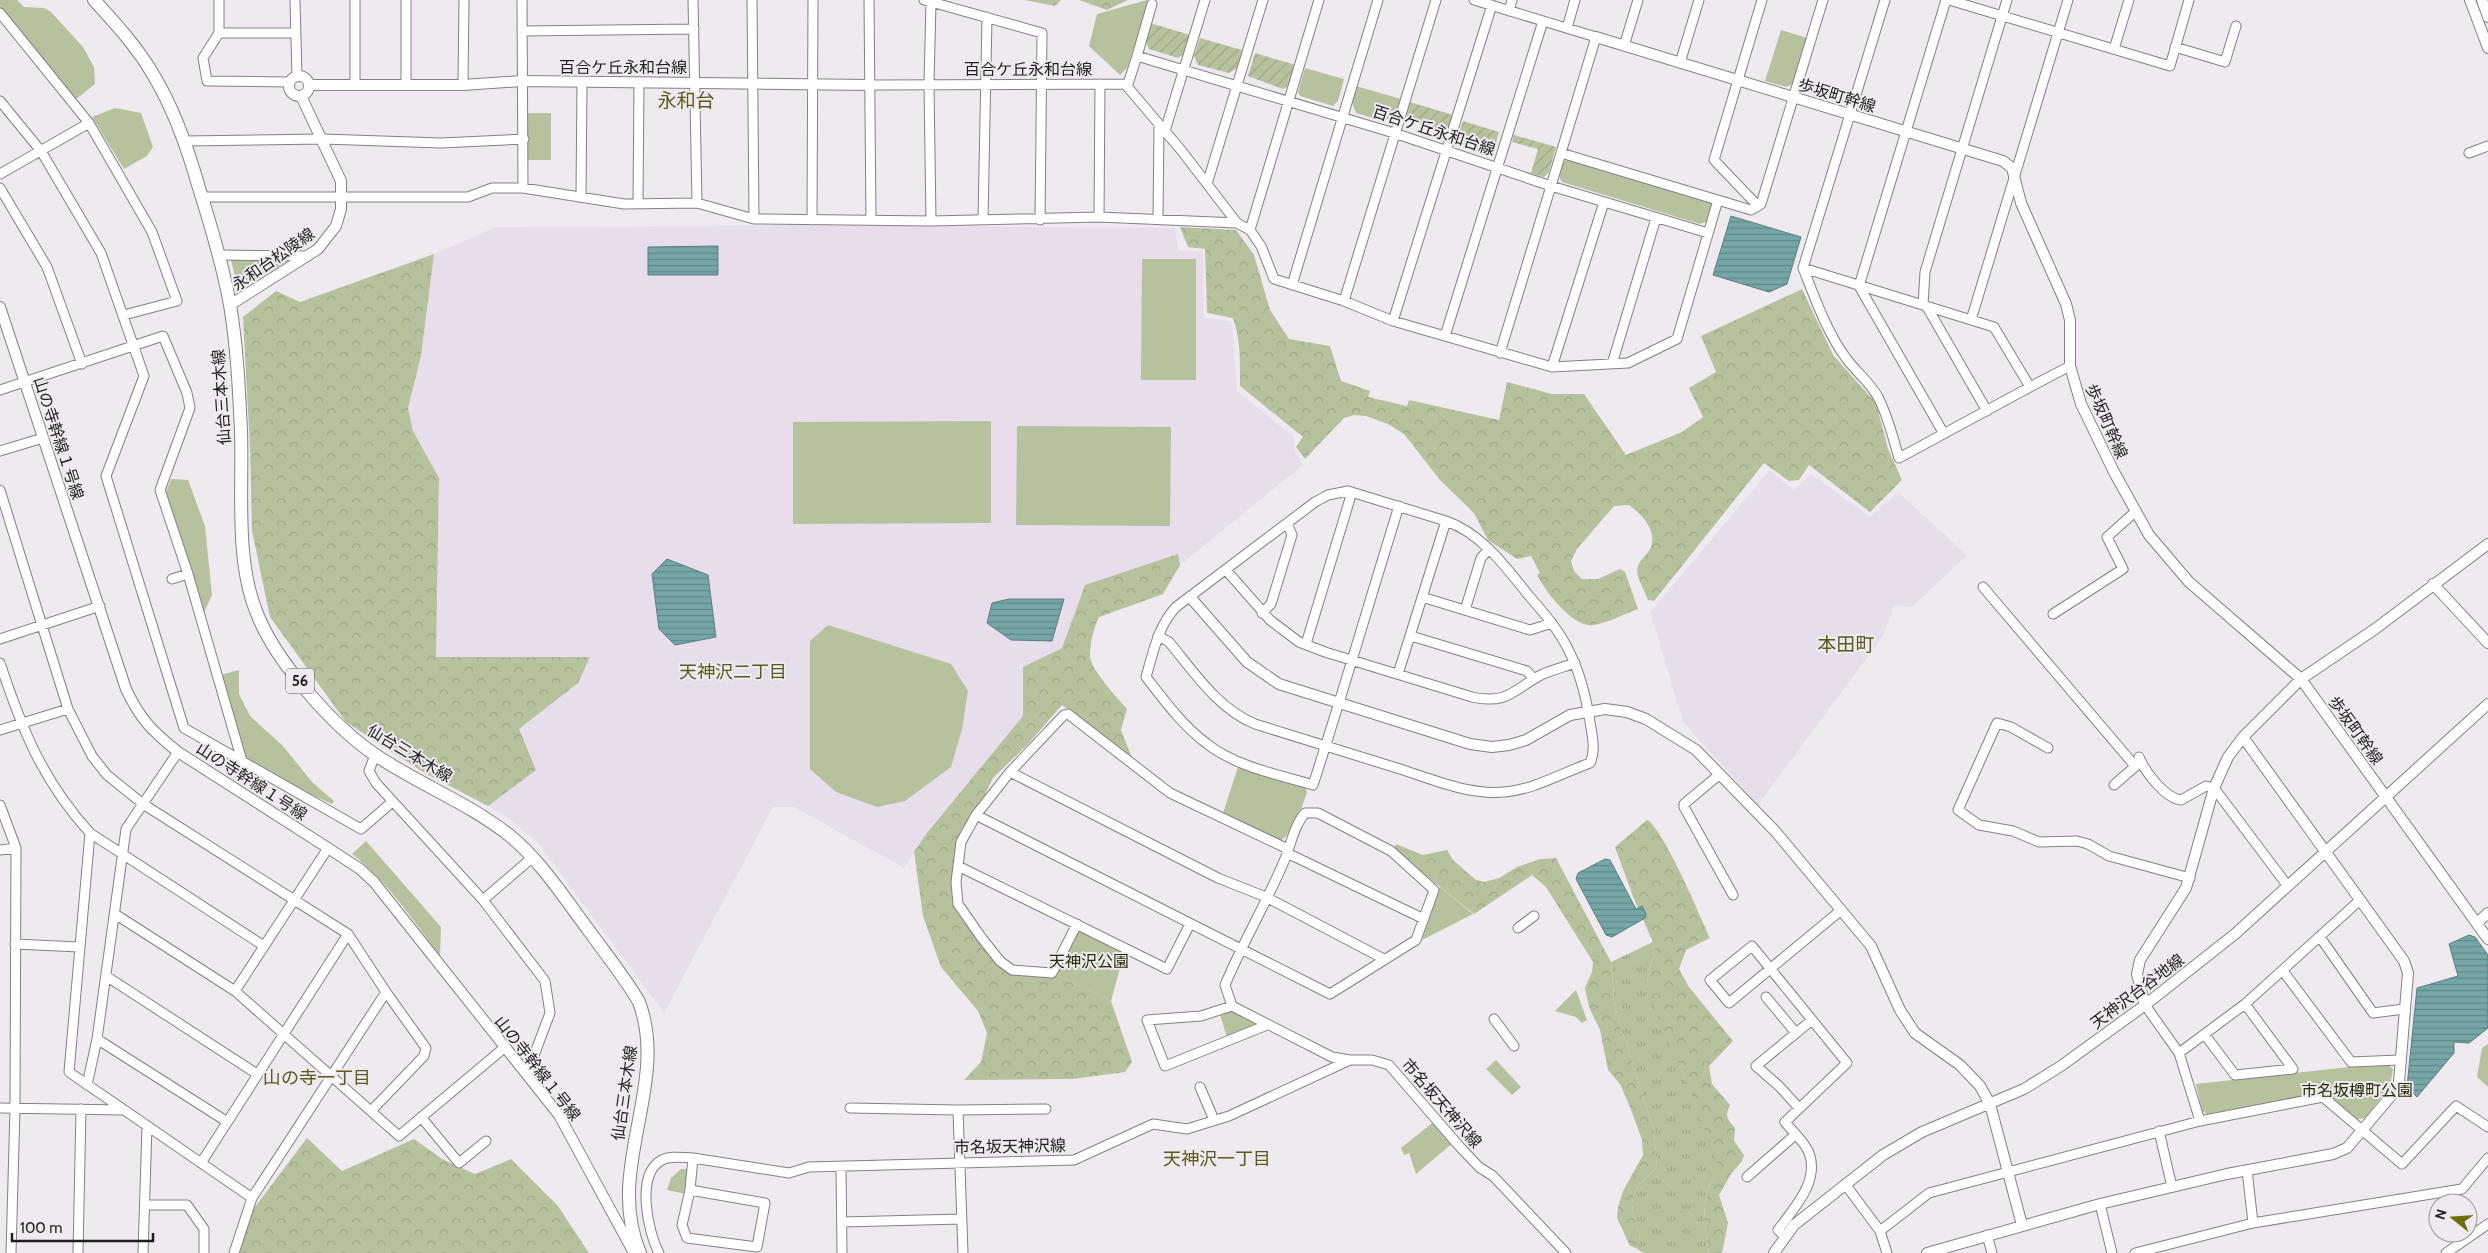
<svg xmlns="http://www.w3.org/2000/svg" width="2488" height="1253" font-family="Cabin,'Noto Sans JP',sans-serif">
	<defs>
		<pattern id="grass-tufts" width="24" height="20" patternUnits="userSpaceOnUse" patternTransform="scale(1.25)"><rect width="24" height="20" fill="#b6c29d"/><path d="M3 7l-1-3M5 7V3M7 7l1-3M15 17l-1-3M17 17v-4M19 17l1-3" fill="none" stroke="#9ca687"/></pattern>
		<pattern id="forest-crowns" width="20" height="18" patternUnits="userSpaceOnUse" patternTransform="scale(1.25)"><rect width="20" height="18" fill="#b6c29d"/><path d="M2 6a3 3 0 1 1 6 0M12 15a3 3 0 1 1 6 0" fill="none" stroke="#9ca687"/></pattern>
		<pattern id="garden-furrows" width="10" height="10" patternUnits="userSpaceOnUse" patternTransform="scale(1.25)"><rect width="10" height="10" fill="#b6c29d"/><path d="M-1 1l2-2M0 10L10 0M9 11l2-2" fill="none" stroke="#9ca687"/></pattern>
		<pattern id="water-rules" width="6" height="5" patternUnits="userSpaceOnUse" patternTransform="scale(1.25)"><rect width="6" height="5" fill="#76a7a7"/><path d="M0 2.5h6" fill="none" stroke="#608787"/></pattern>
	</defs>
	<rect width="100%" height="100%" fill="#efeaf0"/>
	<path fill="#e8deeb" d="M 792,225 L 1175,228 L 1178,250 L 1203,252 L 1204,317 L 1232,322 L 1237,391 L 1294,437 L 1295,452 L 1303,465 L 1180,565 L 1178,555 L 1085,585 L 1062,648 L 1023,667 L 1023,716 L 926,833 L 904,868 L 794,807 L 773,807 L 664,1013 L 538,843 L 506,816 L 488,806 L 535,770 L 519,729 L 578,683 L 589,657 L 436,658 L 439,478 L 413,431 L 408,408 L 421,356 L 434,254 L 496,227 Z
		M 1770,470 L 1794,490 L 1811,474 L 1870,517 L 1898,492 L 1967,555 L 1912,607 L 1894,606 L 1883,636 L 1758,805 L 1683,722 L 1650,612 Z"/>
	<path fill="url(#grass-tufts)" d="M 1653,942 L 1655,947 L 1647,981 L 1718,1161 C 1716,1173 1709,1183 1707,1194 C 1702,1213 1706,1235 1709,1253 L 1643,1253 L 1636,1248 C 1646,1233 1631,1219 1632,1202 C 1634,1188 1647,1176 1657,1167 L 1654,1131 L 1615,1008 L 1611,962 Z"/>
	<path fill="url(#forest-crowns)" d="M 1025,0 L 1061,0 L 1055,6 Z
		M 1079,0 L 1128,0 L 1107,10 Z
		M 1180,227 L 1236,230 L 1254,255 L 1270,310 L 1289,339 L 1330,346 L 1341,381 L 1370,391 L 1368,397 L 1407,406 L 1409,400 L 1499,420 L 1507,382 L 1552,394 L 1584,394 L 1626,455 L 1682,432 L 1703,417 L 1689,388 L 1716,372 L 1701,336 L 1802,289 L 1833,355 L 1876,403 L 1888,449 L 1902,480 L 1870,512 L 1809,465 L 1799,480 L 1789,481 L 1764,463 L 1654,601 L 1648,600 C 1645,591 1637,579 1637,570 C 1638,560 1648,555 1651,547 C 1657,529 1641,514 1629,505 L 1614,506 L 1577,549 L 1571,561 L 1574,571 L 1582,579 L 1598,579 L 1620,569 L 1625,572 L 1638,609 C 1624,614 1608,623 1593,625 C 1573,628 1545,591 1537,575 L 1540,573 L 1531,556 L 1517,559 L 1488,540 L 1474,513 L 1440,480 L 1404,434 L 1388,424 L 1366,416 L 1354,415 L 1344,418 L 1305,459 L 1296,447 L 1303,437 L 1240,386 C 1240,362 1241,341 1233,318 L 1207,313 L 1205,249 L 1188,247 Z
		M 434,254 L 421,356 L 408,408 L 413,431 L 439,478 L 436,657 L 590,657 L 578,683 L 519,729 L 536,770 L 488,806 L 423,772 L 346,722 L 270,617 L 252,531 L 250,448 L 243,317 L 276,291 L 300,302 Z
		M 1178,554 L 1180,565 L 1163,594 L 1099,617 C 1094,628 1090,642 1090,655 C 1090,670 1117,697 1127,709 L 1121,730 L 1132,758 L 1062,705 L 1028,744 L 993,778 L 961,842 L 959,904 L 1012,970 L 1052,973 L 1111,1001 L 1132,1062 L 1125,1072 L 1073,1079 L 964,1080 L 981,1062 L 987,1033 L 978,1011 L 941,967 L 923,916 L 914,852 L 926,834 L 1023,716 L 1023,667 L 1062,648 L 1085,585 Z
		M 1647,820 C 1662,826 1701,918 1710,938 L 1686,950 L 1679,969 L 1689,987 L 1733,1041 L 1709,1066 L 1712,1084 L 1730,1105 C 1724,1116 1728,1120 1735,1128 L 1734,1141 L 1744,1155 L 1742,1161 L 1731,1174 L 1719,1195 L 1728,1223 L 1722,1253 L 1709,1253 C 1706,1235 1702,1213 1707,1194 C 1709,1183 1716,1173 1717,1161 L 1684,1075 L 1661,1027 L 1647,981 L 1655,947 L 1634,899 L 1615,847 Z
		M 1396,844 L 1423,855 L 1447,850 L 1453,860 L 1476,880 L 1484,882 L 1499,878 L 1517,867 L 1540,859 L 1556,858 L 1611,962 L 1615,1008 L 1654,1131 L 1657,1167 C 1647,1176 1634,1188 1632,1202 C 1631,1219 1646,1233 1636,1248 L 1630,1246 L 1617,1218 L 1618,1207 L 1623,1191 L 1643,1155 L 1642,1140 L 1630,1107 L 1620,1084 L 1608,1070 L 1600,1030 L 1589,1007 L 1585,988 L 1592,972 L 1593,962 L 1546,887 L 1532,875 L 1474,914 L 1394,850 Z
		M 307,1138 L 342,1171 L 414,1139 L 442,1159 L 475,1174 L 511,1159 L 558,1206 L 589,1253 L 236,1253 L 239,1228 Z"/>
	<path fill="#b6c29d" d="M 0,0 L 17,0 L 24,7 L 44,8 L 51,12 L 83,47 L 94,67 L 95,84 L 75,100 L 0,10 Z
		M 1147,0 L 1149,3 L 1127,68 L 1120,75 L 1089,46 L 1097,14 Z
		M 1781,30 L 1807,38 L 1793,84 L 1786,87 L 1765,81 Z
		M 1305,68 L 1344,79 L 1338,101 L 1333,106 L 1300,96 L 1298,92 Z
		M 1356,86 L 1401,99 L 1396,116 L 1383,121 L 1356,113 L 1352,103 Z
		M 115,108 L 141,113 L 153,147 L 147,156 L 124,169 L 92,117 Z
		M 526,113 L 551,113 L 551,160 L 527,160 Z
		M 1570,159 L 1709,200 L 1713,206 L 1708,221 L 1700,224 L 1562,182 L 1559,176 L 1562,162 Z
		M 234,259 L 282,259 L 284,263 L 244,286 L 237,284 L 231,260 Z
		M 1142,259 L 1196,259 L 1196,380 L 1141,380 Z
		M 991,421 L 991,523 L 793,524 L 793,422 Z
		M 1017,426 L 1171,427 L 1170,526 L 1016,525 Z
		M 171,479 L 188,480 L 205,526 L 212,595 L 204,612 L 166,492 Z
		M 828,625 L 951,664 L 968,691 L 962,729 L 951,767 L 905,801 L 877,807 L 836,792 L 810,769 L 810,641 Z
		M 239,670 L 239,694 L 250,716 L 282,745 L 313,783 L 334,801 L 332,804 L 299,789 L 246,757 L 220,675 Z
		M 1238,767 L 1304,786 L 1307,792 C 1302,807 1294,833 1280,841 L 1223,813 Z
		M 366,841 L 441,927 L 440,956 C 413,920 388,882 352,854 Z
		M 1440,887 L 1473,914 L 1422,940 Z
		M 1077,924 L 1129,950 L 1120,968 L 1111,1001 L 1052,973 Z
		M 1576,990 L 1587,1020 L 1582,1023 L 1576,1017 L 1555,1011 Z
		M 1232,1006 L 1267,1025 L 1228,1041 L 1219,1011 Z
		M 2488,1044 L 2488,1087 L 2477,1077 L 2482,1048 Z
		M 1496,1060 L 1521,1087 L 1512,1095 L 1486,1069 Z
		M 2389,1065 L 2393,1069 L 2390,1086 L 2365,1118 L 2357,1119 L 2325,1094 L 2320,1094 L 2207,1114 L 2202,1111 L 2196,1084 L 2349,1067 Z
		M 1436,1120 L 1454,1142 L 1416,1174 L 1409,1153 L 1404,1155 L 1401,1148 Z
		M 681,1169 L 689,1169 L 686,1194 L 667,1190 L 671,1178 Z"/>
	<path fill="url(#garden-furrows)" d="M 1150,23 L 1190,35 L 1185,53 L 1178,58 L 1149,49 L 1145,40 Z
		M 1200,38 L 1242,50 L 1237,68 L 1229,73 L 1198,65 L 1194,56 Z
		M 1255,53 L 1296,65 L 1291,85 L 1283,89 L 1248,76 Z
		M 1410,102 L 1453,115 L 1449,128 L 1443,131 L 1411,121 L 1406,114 Z
		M 1463,121 L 1499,132 L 1495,146 L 1484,152 L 1460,144 L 1457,140 Z
		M 1514,135 L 1556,147 L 1549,172 L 1544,177 L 1531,173 L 1538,149 L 1512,142 Z"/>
	<path fill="url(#water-rules)" stroke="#5c7e7e" d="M 1731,216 L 1801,237 L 1787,284 L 1769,292 L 1713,275 Z
		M 718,246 L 718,275 L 648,275 L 648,247 Z
		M 667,559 L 708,575 L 716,637 L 675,645 L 659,629 L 652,574 Z
		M 1009,599 L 1064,599 L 1052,641 L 1011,640 L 987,623 L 992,603 Z
		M 1605,859 L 1610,860 L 1636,909 L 1642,906 L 1646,914 L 1645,918 L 1612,937 L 1606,935 L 1576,879 L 1578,873 Z
		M 2469,935 L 2475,937 L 2488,955 L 2488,1028 L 2469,1043 L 2454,1042 L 2454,1053 L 2417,1097 L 2407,1087 L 2417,988 L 2458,976 L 2449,944 Z"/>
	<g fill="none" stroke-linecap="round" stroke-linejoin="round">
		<g stroke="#848085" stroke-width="11">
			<path id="minor" d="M 219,0 L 219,33 L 296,33
				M 295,0 L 297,77
				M 522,0 L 523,188
				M 693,0 L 697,203
				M 752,0 L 754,219
				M 869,0 L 871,220
				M 924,0 L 1042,33 L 1040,220
				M 1762,0 L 1714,160 L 1758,206 L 1761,204 L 1823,0
				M 1885,0 L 1803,268 L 1994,327 L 2030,387 L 2070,366
				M 1949,0 L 2170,66 L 2189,0
				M 1509,11 L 1512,0
				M 0,13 L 89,123 L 152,232 L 177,301 L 124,315
				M 1567,28 L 1575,0
				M 522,31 L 694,29
				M 219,33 L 203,58 L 207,81 L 289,82
				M 1624,46 L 1638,0
				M 2175,47 L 2225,62 L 2236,26
				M 2114,49 L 2129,0
				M 1137,56 L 1152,4
				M 1680,63 L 1699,0
				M 1125,84 L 1181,150 L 1237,223 L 1250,230 L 1261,246 L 1274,279 L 1344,301 L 1393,321 L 1552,367 L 1628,363 L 1677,339 L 1718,200
				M 355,85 L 355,0
				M 406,85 L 406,0
				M 463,85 L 464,0
				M 871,85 L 1128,84 L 1137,56 L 1394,133 L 1551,186 L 1596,37 L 1474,0
				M 0,101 L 41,151 L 101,253 L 144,376 L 106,476 L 184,728 L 361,829 L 392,802
				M 1165,131 L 1205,0
				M 185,141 L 323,139 L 441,143 L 524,139
				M 1561,153 L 1751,210 L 1758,206
				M 2469,153 L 2488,146
				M 0,174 L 89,123
				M 1207,184 L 1263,0
				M 0,188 L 47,267 L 82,364
				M 581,196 L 582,82
				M 202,197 L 468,197 L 492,188 L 523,188 L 624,204 L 697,203 L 754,219 L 931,221 L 1099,217 L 1237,223
				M 638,202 L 639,82
				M 1099,217 L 1100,84
				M 1158,219 L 1159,124
				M 812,220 L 813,0
				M 983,220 L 987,17
				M 931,221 L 929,84 L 931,2
				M 1250,230 L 1319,0
				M 219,255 L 308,256
				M 1803,268 C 1815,298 1827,333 1846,358 C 1856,372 1869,381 1878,397 C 1888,416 1893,438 1899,458 L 2030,387
				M 1292,285 L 1378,0
				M 1344,301 L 1436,0
				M 1923,305 L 1925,272 L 2007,0
				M 1927,307 L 1987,411
				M 1971,320 L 2068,0
				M 1393,321 L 1492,5
				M 1445,336 L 1543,21
				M 1500,353 L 1551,186 L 1708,233
				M 1612,364 L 1656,218
				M 1552,367 L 1604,202
				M 0,390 L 163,336 L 187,393 L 190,408 L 160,490 L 188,574 L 242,761
				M 1944,434 L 1859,286 L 1946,0
				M 0,451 L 43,438
				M 0,490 L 68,709 L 92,756 L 107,775 L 143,804 L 348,934 L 386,992 L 252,1198 L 234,1253
				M 1226,570 L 1270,620 L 1299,642 L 1325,652 L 1472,697 C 1508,705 1514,689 1541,675 C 1552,670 1564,667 1575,663
				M 172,579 L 188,574
				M 1983,587 L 2135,766
				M 1422,597 L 1530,630 L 1552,623
				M 1465,610 L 1481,558 L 1489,549
				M 1262,613 L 1271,604 L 1292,535 L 1287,523
				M 2053,614 L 2123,569 L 2107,537 L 2135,512
				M 1158,636 L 1169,642 C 1194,672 1218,709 1255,724 C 1303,739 1352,754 1400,769 C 1434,780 1468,795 1504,792 C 1533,790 1562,773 1590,763 C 1596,750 1592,735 1590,722 C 1586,696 1580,672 1568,649 C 1558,629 1544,613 1530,597 C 1506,568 1483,534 1446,521 L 1348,491 L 1328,495 L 1315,502 L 1176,607 C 1158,626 1153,653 1146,677 C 1164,700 1182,725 1206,743 C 1236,767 1277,774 1313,785 C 1343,693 1370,599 1399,506
				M 1411,636 L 1527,671 L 1534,679
				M 0,639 L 100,606
				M 1306,644 L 1352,492
				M 0,663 C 22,729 42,780 90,833 L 264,946
				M 1398,674 L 1446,521
				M 0,730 L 68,709
				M 2048,748 L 2011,727 L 1997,723 L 1958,810 L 1979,825 L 2013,831 L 2039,842 L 2077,841 L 2088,844 L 2109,856 L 2190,878
				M 375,755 L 369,771 L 376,783 L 483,900 L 545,981 L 550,1013 L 527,1074
				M 2139,757 C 2145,772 2165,798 2181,800 L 2206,786 L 2214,788 L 2287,885
				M 1010,772 L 1218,878 L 1266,897 L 1384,959
				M 1720,774 L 1684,804 L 1684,807 L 1733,895
				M 2114,785 L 2139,763
				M 0,805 L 16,848 L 15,1108 L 11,1253
				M 976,815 L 1330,994 L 1416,940 L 1434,890 L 1391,851 L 1318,813 L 1305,813 C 1294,826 1291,844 1285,859 C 1267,902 1243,942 1225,985 L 1232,1006 L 1332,1057 L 1350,1060
				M 90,833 L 69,1072 L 252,1198
				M 0,850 L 16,848
				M 1287,853 L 1424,919
				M 958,866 L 1167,969 L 1190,924
				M 483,900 L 533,857
				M 115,914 L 235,991 L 399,1136 L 504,1048
				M 1077,924 L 1052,973 L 1012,970 L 1000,961 L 981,937 L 958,904 L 956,882 L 961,842 L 976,815 L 1010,772 L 1064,715 L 1068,714 L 1170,793 L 1288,849
				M 1518,928 L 1534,916
				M 2320,937 L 2373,1013 L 2404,1009
				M 15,944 L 79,947
				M 2283,971 L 2351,1062 L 2399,1060
				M 106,976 L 257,1074
				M 235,991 L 328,848
				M 1766,997 L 1796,1033
				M 2145,1005 L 2179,1053 L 2200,1121
				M 1232,1006 L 1201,1016 L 1147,1020 L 1165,1066 L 1267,1025
				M 1494,1019 L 1514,1046
				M 2205,1035 L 2235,1075 L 2293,1069 L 2245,1004
				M 97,1039 L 226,1121
				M 2179,1053 L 2245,1004 L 2360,900
				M 87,1085 L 97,1039 L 126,829 L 178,752
				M 1200,1087 L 1214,1120
				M 1798,1107 L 1779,1086 L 1756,1066 L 1812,1020
				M 0,1108 L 123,1110
				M 850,1108 L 958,1110
				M 371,1111 L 424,1056 L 426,1048 L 386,992
				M 421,1117 L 459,1163 L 486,1141
				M 2159,1131 L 2172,1187
				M 201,1163 L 348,934
				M 841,1167 L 842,1253
				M 2247,1170 L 2253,1223
				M 1747,1177 L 1795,1135
				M 1845,1184 L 1880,1231 L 1887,1253
				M 690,1190 L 765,1203 L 757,1247 L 687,1238 L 682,1225 L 690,1190 L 693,1158
				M 2100,1204 L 2112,1253
				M 145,1205 L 187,1205 L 204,1229 L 204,1253
				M 842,1222 L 962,1219
				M 1880,1231 L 1929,1193 L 2200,1121 L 2323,1097 L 2402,1164 L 2456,1106 L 2488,1127
				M 1987,1235 L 1992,1253
				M 1785,1236 L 1778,1230 C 1793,1209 1820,1182 1809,1153 C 1805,1142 1792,1131 1785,1122 L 1847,1063 C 1815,1024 1784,985 1752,946 L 1710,980 L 1729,1003 L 1840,911
				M 78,1253 L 81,1109
				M 143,1253 L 147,1126
				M 659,1253 C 648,1232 635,1174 662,1160 C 671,1155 683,1158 693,1158 L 789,1173 L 809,1167 L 1074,1160 L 1153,1124 L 1187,1129 L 1229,1116 L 1350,1060 L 1372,1060 L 1389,1065 L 1460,1147 L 1479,1167 L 1493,1176 L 1566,1253
				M 963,1253 L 958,1110 L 1046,1109
				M 2135,1253 L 2253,1223 L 2462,1189 L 2488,1158
				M 2446,1253 L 2488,1224"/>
		</g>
		<g stroke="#848085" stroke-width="12">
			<path id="tertiary" d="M 2470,0 L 2488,48
				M 2482,0 L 2488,17
				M 1596,37 L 2003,161 L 2012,168 L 2021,203 L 2066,304 L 2070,320 L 2070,366 L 2081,404 L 2114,472 L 2149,535 L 2189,582 L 2301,679 L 2488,939
				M289 86a10 10 0 1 1 20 0a10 10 0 1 1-20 0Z
				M 309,85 L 463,85 L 522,81 L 871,85
				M 230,305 L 318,249 L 336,226 L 341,209 L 341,181 L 301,96
				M 0,307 L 126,689 C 140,719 152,731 178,752 L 328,848 L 360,869 L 374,882 L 559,1115 L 634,1253
				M 2433,584 L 2488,643
				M 1190,597 L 1247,662 L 1279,684 L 1470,744 L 1492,747 L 1509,745 L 1526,740 L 1570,715 L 1605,709 L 1627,712 L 1646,719 L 1696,750 L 1775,831 L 1871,946 L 1900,1010 L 1915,1033 L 1960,1065 L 1980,1086 L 1990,1104 L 2022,1225
				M 2477,923 L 2488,913
				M 2145,1005 L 2137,974 L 2140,960 L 2186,888 L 2214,788 L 2228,757 L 2243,737 L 2301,679 L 2375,629 L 2488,544
				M 1774,1253 L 1794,1225 L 1883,1155 L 1922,1132 L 2024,1089 L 2061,1066 L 2145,1005 L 2235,934 L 2488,704
				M 1927,1253 L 2100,1204 L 2227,1174 L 2333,1154 L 2347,1148 L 2396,1090 L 2399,1082 L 2408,973 L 2404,961 L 2243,737"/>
		</g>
		<g stroke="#848085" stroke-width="14">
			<path id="primary" d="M 94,0 C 116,24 138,48 154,76 C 175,111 188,149 199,188 C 211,226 223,265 230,305 C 237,346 239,389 241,431 C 243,488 235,558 256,611 C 274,660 332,725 374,754 C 418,784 467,802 509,835 C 540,860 563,896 587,928 C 604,952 624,976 639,1002 C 670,1085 604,1169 640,1253"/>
		</g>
		<use href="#minor" stroke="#fff" stroke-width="9"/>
		<use href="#tertiary" stroke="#fff" stroke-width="10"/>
		<use href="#primary" stroke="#fff" stroke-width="12"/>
	</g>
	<g text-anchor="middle" stroke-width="4" stroke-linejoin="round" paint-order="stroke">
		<rect fill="#efeaf0" stroke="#5d5a5e" stroke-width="1" x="286" y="668.5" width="28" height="25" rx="4"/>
		<g font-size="15" font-weight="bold" fill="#1f1d1f">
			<text x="300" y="686">56</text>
		</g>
		<g font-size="16" fill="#1f1d1f" stroke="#efeaf0">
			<text x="623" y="73">百合ケ丘永和台線</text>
			<text x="1028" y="75">百合ケ丘永和台線</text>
			<text transform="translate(1837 95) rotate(17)" y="6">歩坂町幹線</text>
			<text transform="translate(1434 130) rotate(18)" y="6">百合ケ丘永和台線</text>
			<text transform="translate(273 259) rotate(-35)" y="6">永和台松陵線</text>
			<text transform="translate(221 397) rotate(-94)" y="6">仙台三本木線</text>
			<text transform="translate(2107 421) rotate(66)" y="6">歩坂町幹線</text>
			<text transform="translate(59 438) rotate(72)" y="6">山の寺幹線１号線</text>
			<text transform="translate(2356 730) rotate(54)" y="6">歩坂町幹線</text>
			<text transform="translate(410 753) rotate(31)" y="6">仙台三本木線</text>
			<text transform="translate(252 781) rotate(33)" y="6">山の寺幹線１号線</text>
			<text transform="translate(2137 991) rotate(-37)" y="6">天神沢台谷地線</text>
			<text transform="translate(538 1068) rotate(52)" y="6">山の寺幹線１号線</text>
			<text transform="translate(624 1093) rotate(-82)" y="6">仙台三本木線</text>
			<text transform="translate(1442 1103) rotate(49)" y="6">市名坂天神沢線</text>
			<text transform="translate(1010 1146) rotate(-1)" y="6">市名坂天神沢線</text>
		</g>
		<g font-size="16" fill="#232e02" stroke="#efeaf0">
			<text x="1089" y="967">天神沢公園</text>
			<text x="2357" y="1096">市名坂樽町公園</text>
		</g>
		<g font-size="18" fill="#5d591d" stroke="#efeaf0">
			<text x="733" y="678">天神沢二丁目</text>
			<text x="317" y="1084">山の寺一丁目</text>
			<text x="1217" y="1165">天神沢一丁目</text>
		</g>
		<g font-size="19" fill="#5d591d" stroke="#efeaf0">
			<text x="686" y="107">永和台</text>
			<text x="1846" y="651">本田町</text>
		</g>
	</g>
	<g transform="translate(2453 1218) rotate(287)"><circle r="24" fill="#efeaf0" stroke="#9c989c"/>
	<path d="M0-4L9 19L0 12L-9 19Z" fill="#736e0c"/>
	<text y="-8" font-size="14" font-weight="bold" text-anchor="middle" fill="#1f1d1f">N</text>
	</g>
	<path d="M12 1233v8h141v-8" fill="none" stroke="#1f1d1f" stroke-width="2.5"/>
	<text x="20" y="1233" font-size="15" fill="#1f1d1f" stroke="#efeaf0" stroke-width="4" paint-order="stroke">100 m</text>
</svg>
